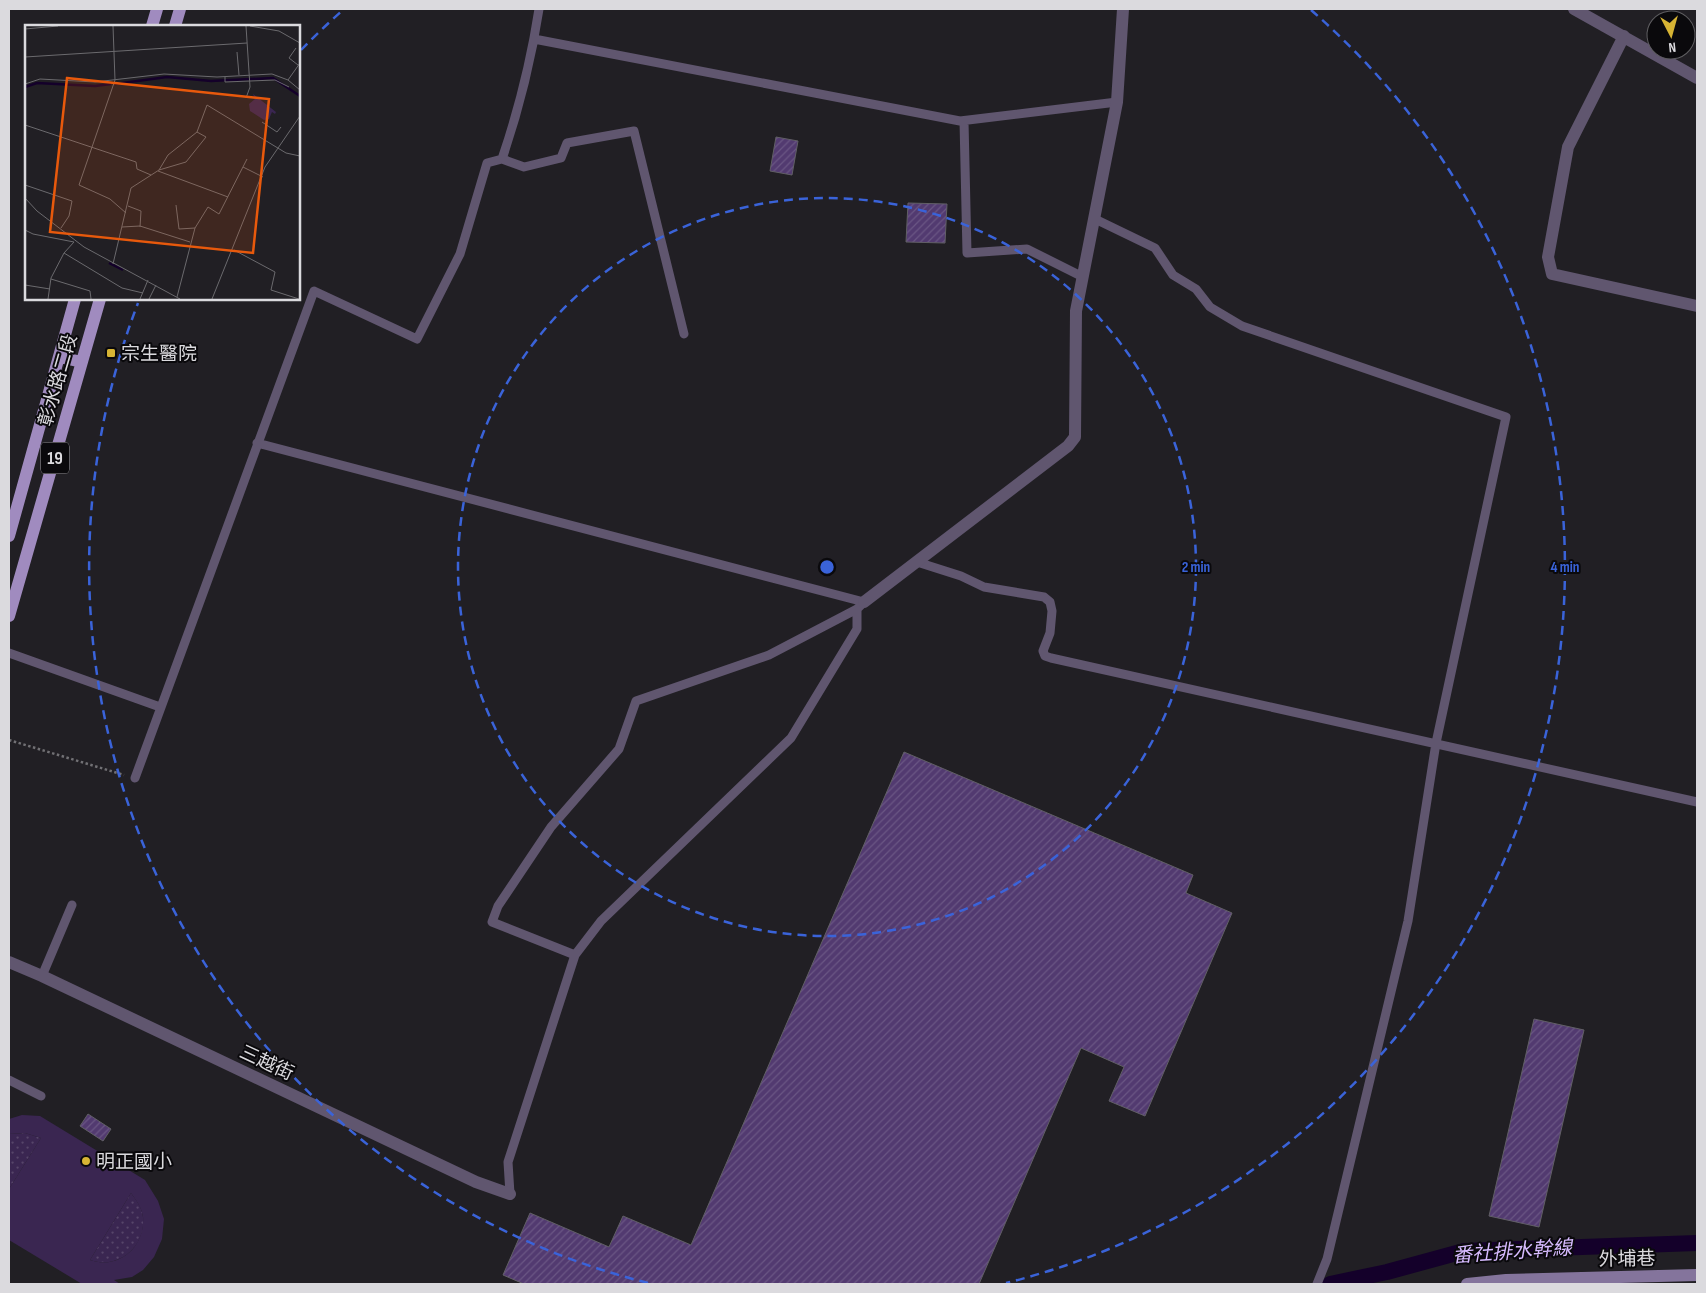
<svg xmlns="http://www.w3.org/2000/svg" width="1706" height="1293" font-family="'Sofia Sans Condensed','Noto Sans TC',sans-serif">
	<defs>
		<pattern id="grass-dots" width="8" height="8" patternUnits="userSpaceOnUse" patternTransform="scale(1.25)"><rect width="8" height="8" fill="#3a2651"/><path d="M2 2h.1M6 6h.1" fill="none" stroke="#56456a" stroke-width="1.8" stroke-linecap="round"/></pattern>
		<pattern id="building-hatch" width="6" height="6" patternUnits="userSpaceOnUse" patternTransform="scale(1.25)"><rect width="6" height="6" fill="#523a70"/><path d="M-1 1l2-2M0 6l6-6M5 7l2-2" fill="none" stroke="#6a5684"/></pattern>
	</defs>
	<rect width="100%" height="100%" fill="#211f24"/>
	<path fill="url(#grass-dots)" d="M 25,1133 L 41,1138 L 9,1189 L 9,1134 Z
		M 131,1193 C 136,1200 142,1207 143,1217 C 146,1247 118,1270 90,1260 Z"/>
	<path fill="#3a2651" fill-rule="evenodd" d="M 22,1115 L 40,1116 L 145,1180 L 158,1201 L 164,1219 L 162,1239 L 154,1257 L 143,1270 L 132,1277 L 114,1280 L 120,1284 L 82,1284 L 9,1240 L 9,1189 L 41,1138 L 25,1133 L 9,1134 L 9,1119 ZM 131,1193 C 136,1200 142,1208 143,1217 C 145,1247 119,1270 90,1260 Z"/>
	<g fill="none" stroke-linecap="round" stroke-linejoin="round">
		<path stroke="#14002a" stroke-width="16" d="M 1330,1284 L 1387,1272 L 1464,1251 L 1697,1243"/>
	</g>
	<path fill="url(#building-hatch)" stroke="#615f66" d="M 776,137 L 798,141 L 792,175 L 770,171 Z
		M 908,203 L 947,204 L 945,243 L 906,242 Z
		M 904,752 L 1193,875 L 1186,893 L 1232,913 L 1145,1116 L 1109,1101 L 1124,1067 L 1081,1048 L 979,1284 L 524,1284 L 503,1275 L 530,1213 L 609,1247 L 623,1216 L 691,1245 Z
		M 1534,1019 L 1584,1030 L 1539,1227 L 1489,1216 Z
		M 88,1114 L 111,1129 L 103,1141 L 80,1126 Z"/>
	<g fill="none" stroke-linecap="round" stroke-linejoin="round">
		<path stroke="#717074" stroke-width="2.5" stroke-dasharray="2.5 2.5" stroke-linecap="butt" d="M 9,740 L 124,775"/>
		<path stroke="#60566f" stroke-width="9" d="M 534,39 L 960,121 L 1117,102
			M 964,121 L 967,253 L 1027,249 L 1083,277
			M 502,159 L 524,167 L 561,158 L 567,143 L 634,131 L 684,334
			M 1095,219 L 1155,248 L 1173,275 L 1196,289 L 1210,307 L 1242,326 L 1506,417 L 1436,743 L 1408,921 L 1327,1259 L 1317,1284
			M 257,443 L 864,602
			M 917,562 L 961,576 L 984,587 L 1044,597 L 1050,602 L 1052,611 L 1050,633 L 1043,651 L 1045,656 L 1051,658 L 1697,802
			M 9,653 L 160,707
			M 135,778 L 314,291 L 417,339 L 460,254 L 487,163 L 502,159 C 519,109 531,61 539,9
			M 575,955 L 492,922 L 498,906 L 551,827 L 619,749 L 636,701 L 769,655 L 857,609
			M 42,976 L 72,905
			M 9,1080 L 41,1096
			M 510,1194 L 508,1162 L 575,955 L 601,921 L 791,738 L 857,629 L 857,609 L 864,602"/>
		<path stroke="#60566f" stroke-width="12" d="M 1574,9 L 1697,78
			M 1624,36 L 1568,147 L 1548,257 L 1552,274 L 1697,306
			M 864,602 L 1068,446 L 1075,437 L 1076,311 L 1117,102 L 1123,9
			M 9,962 L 42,976 L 476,1182 L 510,1194"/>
		<path stroke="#84749c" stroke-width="12" d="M 1467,1284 L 1506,1280 L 1697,1275"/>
		<path stroke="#a08bbf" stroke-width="12" d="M 152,26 L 157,9
			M 175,26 L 180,9
			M 59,357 L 82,362
			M 9,536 L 75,299
			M 9,616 L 100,299"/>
	</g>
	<g fill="none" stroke="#3a63d9" stroke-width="2.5" stroke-dasharray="9 6">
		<circle cx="827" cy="567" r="369"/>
		<path d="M648 1283A738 738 0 0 1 138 303M301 50A738 738 0 0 1 343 10M1311 10A738 738 0 0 1 1006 1283"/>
	</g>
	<g fill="#d7b434" stroke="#0a090c" stroke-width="2">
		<rect x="106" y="348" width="10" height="10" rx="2.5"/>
		<circle cx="86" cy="1161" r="5"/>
	</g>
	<g text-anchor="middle" stroke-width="4" stroke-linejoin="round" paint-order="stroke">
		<rect fill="#0a090c" stroke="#9c9b9f" stroke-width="1" x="41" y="442.5" width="28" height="31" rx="4"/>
		<g font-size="18" font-weight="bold" fill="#dbdade">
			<text x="55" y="464">19</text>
		</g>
		<g font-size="19" fill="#dbdade" stroke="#0a090c" text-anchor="start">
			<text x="121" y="360">宗生醫院</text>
			<text x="96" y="1168">明正國小</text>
		</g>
		<g font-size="19" fill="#dbdade" stroke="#0a090c">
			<text transform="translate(57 380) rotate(-74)" y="7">彰水路二段</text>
			<text transform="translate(267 1062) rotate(25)" y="7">三越街</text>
			<text transform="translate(1627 1258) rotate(-1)" y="7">外埔巷</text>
		</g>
		<g font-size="20" font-style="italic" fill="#d6baff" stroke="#0a090c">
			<text transform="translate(1512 1251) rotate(-4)" y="7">番社排水幹線</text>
		</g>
	</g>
	<g transform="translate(25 25)">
		<rect width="275" height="275" fill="#211f24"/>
		<path d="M 228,69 L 251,87 L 250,89 L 247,87 L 244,94 L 239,95 L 225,86 L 224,79 L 230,74 Z" fill="#3a2651"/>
		<path fill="none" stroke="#14002a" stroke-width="2.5" d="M 90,59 L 142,52 L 186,56 L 248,53 L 275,71M 0,62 L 12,58 L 70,61 L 86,59M 84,238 L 98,245"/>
		<path fill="none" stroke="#6b6a6e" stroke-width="1" d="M 88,1 L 90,55 L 54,160 L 85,174 L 101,188M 221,1 L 225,62 L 221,73M 225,1 L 254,6 L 275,18M 0,4 L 33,1M 271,23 L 264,33 L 273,40M 212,27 L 214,50M 0,32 L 222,18M 200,52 L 200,57 L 250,55 L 264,62M 263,55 L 275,38M 0,59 L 15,54 L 70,57 L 139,49 L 192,52 L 247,49 L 263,55 L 275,65M 237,97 L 252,107 L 256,102M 0,100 L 111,137 L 112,144 L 126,150M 218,142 L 238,152M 134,145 L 161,137 L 181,112 L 172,107M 133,146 L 203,172M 0,160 L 47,176 L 44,191 L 36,203M 0,173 L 12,186 L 59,222 L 155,274M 151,180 L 154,204 L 170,203M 103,181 L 116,186 L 115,202M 97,202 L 115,201 L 165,217M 0,205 L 8,209 L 49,217 L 39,228 L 26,253 L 23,274M 209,225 L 250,247 L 246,265 L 274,274M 39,228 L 97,263 L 118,268M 88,239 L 106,163 L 134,145 L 143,130 L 172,107 L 182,80 L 261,128 L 275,131M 26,254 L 65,266 L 66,274M 0,260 L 25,264M 152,272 L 170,203 L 183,182 L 194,189 L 222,134M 115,274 L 123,255M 124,274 L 131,260M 187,274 L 240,142 L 275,91"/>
		<path fill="#e8590c" fill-opacity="0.15" stroke="#e8590c" stroke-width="2.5" d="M 42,53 L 244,74 L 228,228 L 25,207 Z"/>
		<rect width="275" height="275" fill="none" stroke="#dbdade" stroke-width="2.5"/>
	</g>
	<circle cx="827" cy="567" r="8" fill="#3a63d9" stroke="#0a090c" stroke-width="2.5"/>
	<g font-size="15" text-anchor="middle" font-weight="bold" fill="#3a63d9" stroke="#0a090c" stroke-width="4" stroke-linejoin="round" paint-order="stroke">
		<text x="1196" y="572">2 min</text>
		<text x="1565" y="572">4 min</text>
	</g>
	<rect width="1706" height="1293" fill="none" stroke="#dbdade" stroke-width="20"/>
	<g transform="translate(1671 35) rotate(174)"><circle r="24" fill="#0a090c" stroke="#5e5d60"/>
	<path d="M0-4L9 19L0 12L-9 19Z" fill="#d7b434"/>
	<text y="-8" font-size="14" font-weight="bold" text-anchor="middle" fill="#dbdade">N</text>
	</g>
</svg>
